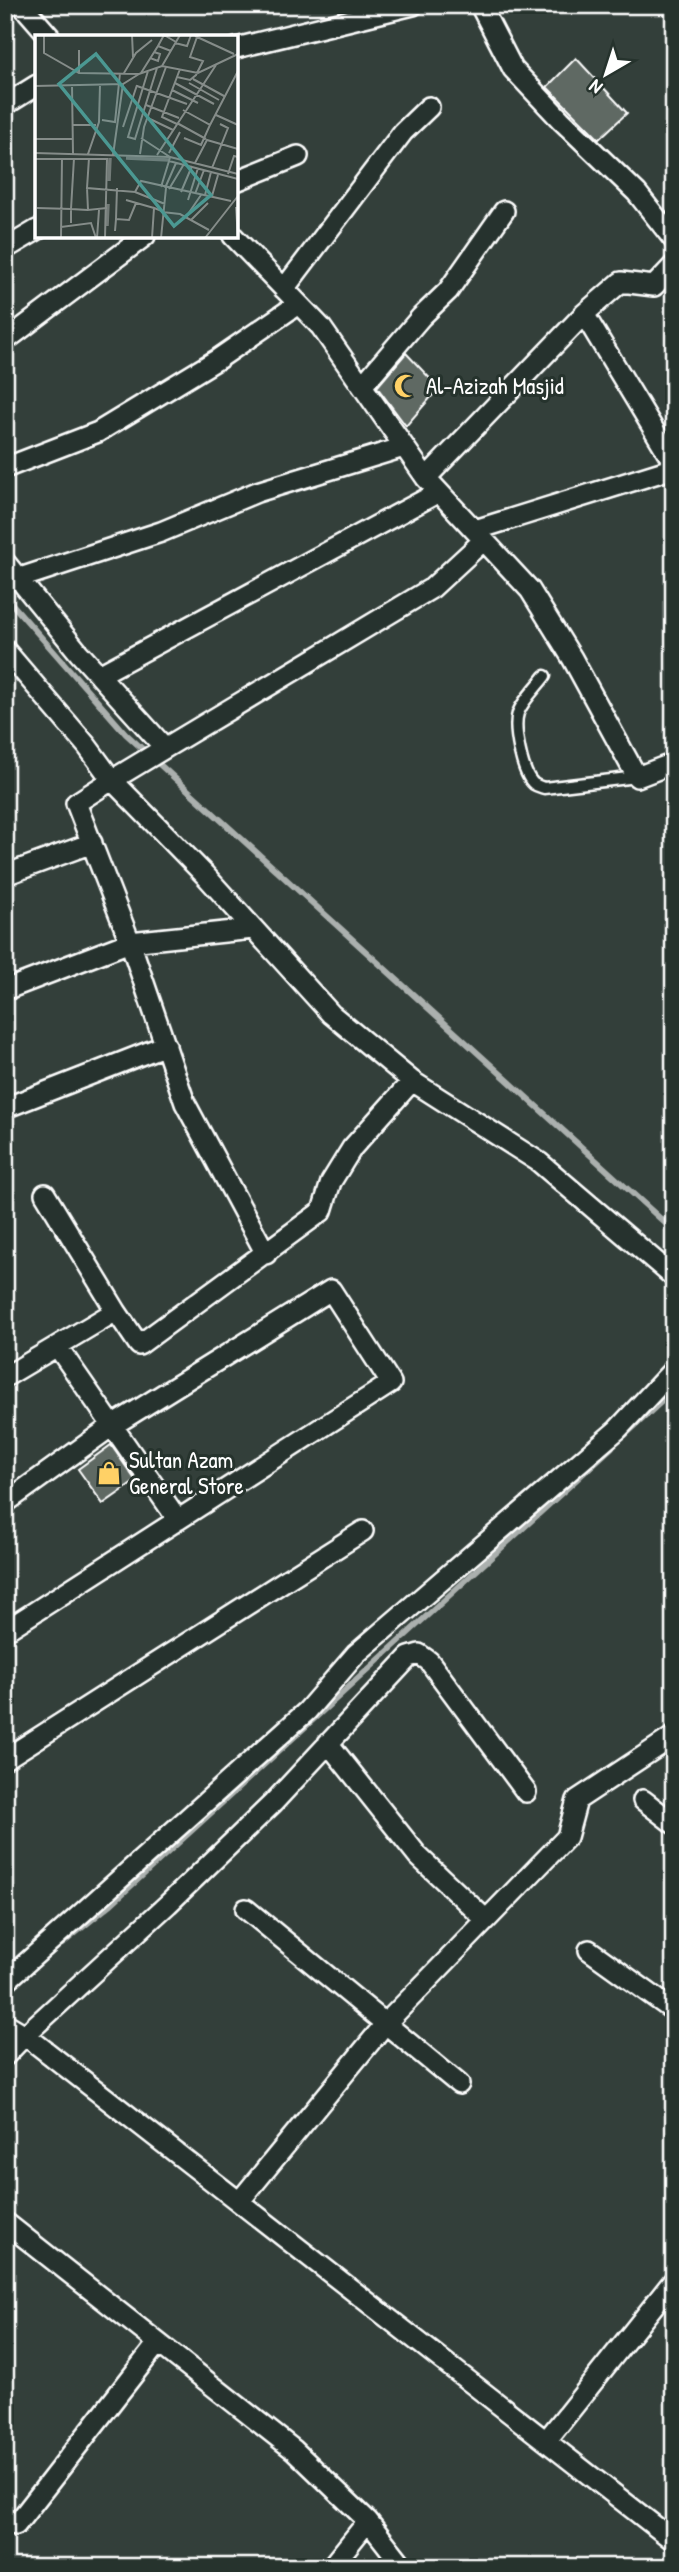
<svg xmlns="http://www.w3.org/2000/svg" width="679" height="2572" font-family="'Patrick Hand',sans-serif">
	<rect width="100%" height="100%" fill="#333f3a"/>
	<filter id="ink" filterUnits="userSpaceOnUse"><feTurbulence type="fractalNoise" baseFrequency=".0143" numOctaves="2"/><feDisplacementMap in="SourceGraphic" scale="14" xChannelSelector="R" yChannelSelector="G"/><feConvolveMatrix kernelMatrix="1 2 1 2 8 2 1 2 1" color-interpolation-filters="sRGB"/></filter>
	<g filter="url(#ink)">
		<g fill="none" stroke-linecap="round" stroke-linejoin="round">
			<path stroke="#abb0ae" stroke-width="6" d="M 5,596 L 126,734 L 674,1231
				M 625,1435 L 674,1390
				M 62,1944 L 110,1905 L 612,1447"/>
		</g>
		<path fill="#5f6964" stroke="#fff" stroke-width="2" d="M 576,58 L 627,113 L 599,139 L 547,87 Z
			M 406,353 L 439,388 L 406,426 L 377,387 Z
			M 111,1445 L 136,1481 L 103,1504 L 78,1469 Z"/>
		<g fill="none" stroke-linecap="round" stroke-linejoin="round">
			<g stroke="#fff" stroke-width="15">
				<path id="lane" d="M 545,676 C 536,688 523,700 518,713 C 513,728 522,774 534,784 C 537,786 541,787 544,788 L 637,777"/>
			</g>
			<g stroke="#fff" stroke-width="24">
				<path id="street" d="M 22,5 L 50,37
					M 480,5 L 513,69 L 561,120 L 637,193 L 674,240
					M 236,48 L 413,5
					M 5,105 L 37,85
					M 236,181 L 298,156
					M 233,236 L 321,327 L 426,478 L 530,590 L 572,658 L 637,777 L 674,763
					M 5,249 L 37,230
					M 284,289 L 403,132 L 429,107
					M 584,314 L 674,463
					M 5,341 L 145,236
					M 362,386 L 421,317 L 448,291 L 504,211
					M 5,468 L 98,432 L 218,359 L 298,304
					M 426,478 L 584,314 L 621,282 L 654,286 L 674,265
					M 475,530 L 674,468
					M 5,562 L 79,653 L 165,748 L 112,780 L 87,746 L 5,650
					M 17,579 L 161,532 L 257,492 L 404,447
					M 99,675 L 439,492
					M 165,748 L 432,588 L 484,540
					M 5,875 L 92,843
					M 5,990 L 130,942 L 253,929
					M 5,1108 L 166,1045
					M 45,1194 L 116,1311
					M 266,1254 L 185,1103 L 130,942 L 76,803 L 112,780 L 205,875 L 331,1014 L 412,1081 L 539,1162 L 674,1277
					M 57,1346 L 178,1520
					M 5,1377 L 116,1311 L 139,1345 L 322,1211 L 331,1182 L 352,1148 L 412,1081
					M 5,1503 L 112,1426 L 331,1290 L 391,1383 L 5,1631
					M 328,1743 L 418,1856 L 485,1919
					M 5,1759 L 363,1531
					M 643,1800 L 674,1824
					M 246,1909 L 459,2084
					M 589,1950 L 674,2011
					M 5,1982 L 307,1711 L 356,1654 L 617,1430 L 674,1369
					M 5,2023 L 25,2035 L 674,2541
					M 5,2056 L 25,2035 L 168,1904 L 273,1803 L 409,1657 L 419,1654 L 429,1661 L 526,1792
					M 239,2202 L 386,2023 L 567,1837 L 577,1800 L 674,1736
					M 5,2222 L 294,2450 L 368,2521 L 404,2567
					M 546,2441 L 674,2280
					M 16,2525 L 158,2343
					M 331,2567 L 368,2521"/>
			</g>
			<use href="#lane" stroke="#26332d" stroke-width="10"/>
			<use href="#street" stroke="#26332d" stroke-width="19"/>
		</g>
	</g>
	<defs>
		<g id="mosque-bare" transform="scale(1.89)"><path d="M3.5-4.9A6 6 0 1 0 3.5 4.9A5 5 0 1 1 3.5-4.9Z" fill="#ffd166" stroke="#26332d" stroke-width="2.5" paint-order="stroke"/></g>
		<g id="shop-bare" transform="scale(1.89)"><path d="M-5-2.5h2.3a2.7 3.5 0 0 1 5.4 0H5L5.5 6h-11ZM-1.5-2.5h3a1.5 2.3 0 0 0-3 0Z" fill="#ffd166" stroke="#26332d" stroke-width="2.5" paint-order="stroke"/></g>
	</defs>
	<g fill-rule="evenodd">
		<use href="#mosque-bare" x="406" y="386"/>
		<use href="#shop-bare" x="109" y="1473"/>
	</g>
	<g text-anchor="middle" stroke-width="6" stroke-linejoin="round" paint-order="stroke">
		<g font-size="23" fill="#fff" stroke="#26332d" text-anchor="start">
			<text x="426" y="394">Al-Azizah Masjid</text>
			<text x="129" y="1468">Sultan Azam<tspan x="129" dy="26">General Store</tspan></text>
		</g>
	</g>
	<g transform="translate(35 35)">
		<rect width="203" height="203" fill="#333f3a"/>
		<path fill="none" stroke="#737b78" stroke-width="3.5" d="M 91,123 L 134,125M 74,146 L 75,123M 72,191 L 73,169"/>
		<path fill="none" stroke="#858c89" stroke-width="2" d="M 9,0 L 9,18 L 44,38 L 104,39 L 127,31 L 163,38 L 203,19M 97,0 L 98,22M 160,1 L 199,19M 140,8 L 152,11 L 156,0M 123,11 L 129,0 L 141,7M 115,23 L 123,26 L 125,19 L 119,17M 127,31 L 145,0M 113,36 L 93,102 L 100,104 L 122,33M 44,38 L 44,15M 89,38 L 101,18 L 117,5M 106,38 L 123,11 L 136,16M 142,42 L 155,45 L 161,40 L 168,26 L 155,22 L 162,2M 158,44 L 189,61M 140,48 L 179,69M 154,48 L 184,65M 37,50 L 38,119M 0,51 L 88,49 L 104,39M 102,51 L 152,69M 137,55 L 163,68M 111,70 L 144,83M 148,75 L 175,90 L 166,110 L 149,103M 181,80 L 203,90M 115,84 L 138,95M 67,85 L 80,87 L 85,38M 142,88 L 171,104M 142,89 L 127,82 L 145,34M 38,90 L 61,90M 175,90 L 203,36M 88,92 L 102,50M 106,103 L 135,122M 0,104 L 38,104M 0,118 L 135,122M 134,118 L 145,97M 53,119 L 64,87 L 65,50M 105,119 L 109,92 L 131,32M 78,120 L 88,49M 122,120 L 181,30M 39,123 L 36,174 L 53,175M 54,123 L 52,153 L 100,157 L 106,146 L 196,166M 0,124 L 72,124 L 70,203M 160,128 L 172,105 L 203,114M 177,133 L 193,93 L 185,89M 193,139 L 199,121 L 203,122M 203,139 L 135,122 L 134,126 L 203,144M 126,152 L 134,126M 52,153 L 53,175 L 72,173M 130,153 L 141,128M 134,154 L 149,129M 100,157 L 130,169M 146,157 L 157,131M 160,159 L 169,135M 170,160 L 176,137M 177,161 L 183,140M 91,165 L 119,173M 153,165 L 163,133M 201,172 L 203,203M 2,173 L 36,174 L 36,188M 127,177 L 145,179 L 174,195M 151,182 L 166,160M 81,184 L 82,153M 156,185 L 173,168M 26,192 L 56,188 L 61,203M 80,196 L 81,184 L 94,185 L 101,168M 26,203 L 27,123M 62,203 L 64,175M 117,203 L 119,173 L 127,176M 126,203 L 131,153M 170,203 L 203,161"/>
		<path fill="#4b9892" fill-opacity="0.15" stroke="#4b9892" stroke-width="3.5" d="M 61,19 L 176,160 L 139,191 L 24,49 Z"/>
		<rect width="203" height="203" fill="none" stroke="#fff" stroke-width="3.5"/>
	</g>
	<rect width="679" height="2572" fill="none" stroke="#26332d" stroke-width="28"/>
	<rect x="14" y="14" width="651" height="2544" fill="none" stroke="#fff" stroke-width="2.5" filter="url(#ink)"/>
	<g transform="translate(606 74) rotate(219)" stroke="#26332d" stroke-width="5" paint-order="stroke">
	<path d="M0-5L12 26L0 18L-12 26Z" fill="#ffffff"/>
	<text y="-10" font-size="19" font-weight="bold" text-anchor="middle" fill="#ffffff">N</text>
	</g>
</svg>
